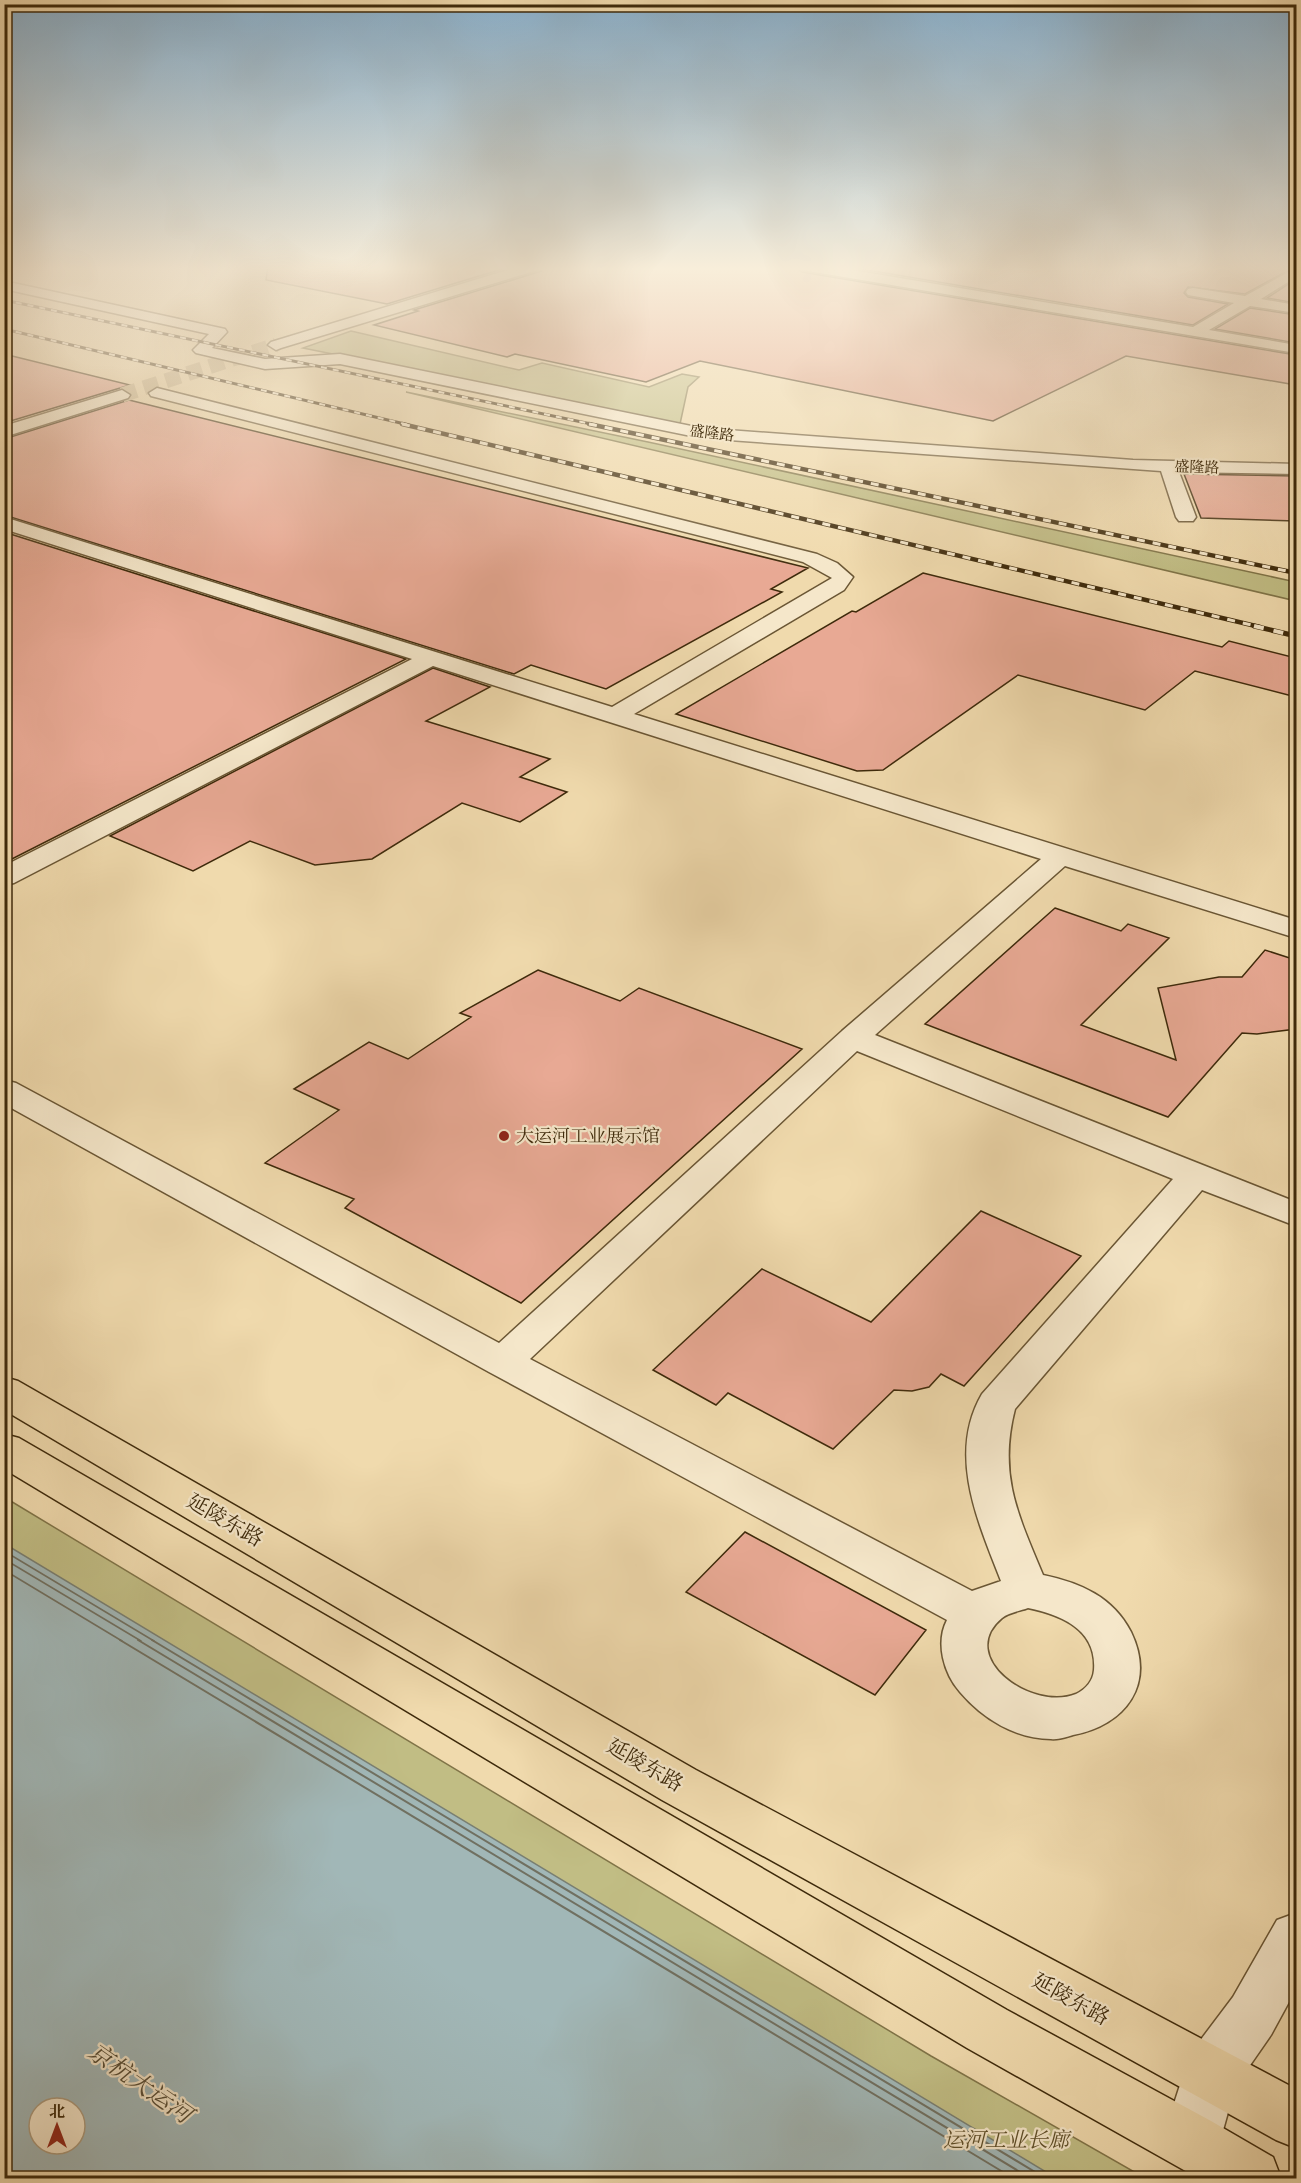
<svg xmlns="http://www.w3.org/2000/svg" width="1301" height="2183" font-family="'Libre Caslon Text','Noto Serif SC',serif">
	<rect width="100%" height="100%" fill="#f0daad"/>
	<filter id="stains"><feTurbulence type="fractalNoise" baseFrequency=".00333" numOctaves="4"/><feColorMatrix values="0 0 0 0 .2 0 0 0 0 .09 0 0 0 0 .02 0 0 0 .5 -.17"/></filter>
	<radialGradient id="worn" r=".72"><stop offset=".6" stop-color="#630" stop-opacity="0"/><stop offset="1" stop-color="#630" stop-opacity=".3"/></radialGradient>
	<path fill="#c1bd84" stroke="#807448" stroke-width="1.5" d="M 351,331 L 519,370 L 542,363 L 649,387 L 682,374 L 699,377 L 688,387 L 680,424 L 303,348 Z
		M 406,392 L 648,442 L 1296,582 L 1296,601 Z
		M 4,1497 L 931,2056 L 1145,2178 L 1002,2178 L 5,1576 Z"/>
	<path fill="#a1b7b7" stroke="#797f72" stroke-width="1.5" fill-rule="evenodd" d="M 4,1544 L 5,1544 L 1056,2178 L 5,2178 ZM 39,2108 L 75,2108 L 75,2144 L 39,2144 Z"/>
	<g fill="none" stroke-linecap="round" stroke-linejoin="round">
		<path stroke="#707061" stroke-width="1.5" d="M 4,1551 L 154,1641
			M 4,1559 L 141,1641
			M 4,1570 L 122,1641"/>
		<path stroke="#707061" stroke-width="2" d="M 120,1640 L 1013,2178
			M 138,1640 L 1030,2178
			M 152,1640 L 1045,2178"/>
	</g>
	<path fill="#e8a994" stroke="#3e2a0b" stroke-width="1.5" d="M 268,266 L 512,266 L 387,304 L 266,280 Z
		M 544,266 L 794,266 L 802,272 L 1296,355 L 1296,385 L 1126,356 L 993,421 L 700,361 L 646,382 L 515,354 L 507,357 L 374,325 L 418,311 L 414,310 L 542,271 Z
		M 844,266 L 1258,266 L 1287,271 L 1245,294 L 1188,287 L 1184,293 L 1188,297 L 1228,304 L 1193,325 Z
		M 1296,279 L 1296,303 L 1267,298 Z
		M 1250,308 L 1296,315 L 1296,343 L 1215,329 Z
		M 4,354 L 130,385 L 4,423 Z
		M 129,400 L 808,568 L 771,589 L 782,592 L 606,689 L 531,665 L 514,674 L 4,515 L 4,439 Z
		M 1184,474 L 1296,476 L 1296,521 L 1201,518 Z
		M 4,532 L 406,659 L 4,863 Z
		M 923,573 L 1222,647 L 1229,641 L 1296,658 L 1296,697 L 1195,671 L 1145,710 L 1018,675 L 883,770 L 857,771 L 676,714 L 852,611 L 856,612 Z
		M 433,668 L 490,687 L 426,721 L 550,759 L 520,777 L 567,792 L 520,822 L 462,803 L 372,859 L 315,865 L 250,841 L 193,871 L 110,836 Z
		M 1055,908 L 1121,931 L 1128,924 L 1169,938 L 1081,1025 L 1176,1060 L 1158,988 L 1219,977 L 1242,977 L 1265,950 L 1296,960 L 1296,1029 L 1257,1034 L 1242,1033 L 1168,1117 L 925,1024 Z
		M 538,970 L 620,1001 L 639,988 L 802,1049 L 521,1303 L 345,1208 L 354,1199 L 265,1163 L 339,1110 L 294,1089 L 369,1042 L 408,1059 L 471,1017 L 460,1013 Z
		M 981,1211 L 1081,1256 L 964,1386 L 941,1374 L 929,1387 L 912,1391 L 894,1390 L 833,1449 L 728,1393 L 716,1405 L 653,1370 L 762,1269 L 871,1322 Z
		M 745,1532 L 926,1630 L 875,1695 L 686,1592 Z"/>
	<g fill="none" stroke-linecap="round" stroke-linejoin="round">
		<path stroke="#ccb78d" stroke-width="15" stroke-dasharray="15 8" stroke-linecap="butt" d="M 122,395 L 276,345"/>
		<g stroke="#6a5634" stroke-width="3">
			<path id="minor" d="M 521,266 L 542,266 L 541,269 L 281,348 L 276,350 L 268,345 L 271,342 Z
				M 796,266 L 828,266 L 1193,327 L 1234,303 L 1188,295 L 1186,292 L 1188,289 L 1193,288 L 1245,296 L 1296,268 L 1296,277 L 1261,299 L 1296,305 L 1296,313 L 1250,306 L 1209,330 L 1296,345 L 1296,353 L 802,270 Z
				M 4,281 L 225,329 L 227,332 L 212,348 L 265,359 L 340,354 L 701,428 L 1133,460 L 1296,464 L 1296,474 L 1179,472 L 1196,517 L 1193,521 L 1179,521 L 1176,517 L 1161,471 L 701,438 L 340,364 L 265,369 L 196,353 L 193,350 L 209,334 L 4,289 Z
				M 157,388 L 817,554 L 837,563 L 853,577 L 844,590 L 634,714 L 1296,920 L 1296,938 L 1065,866 L 875,1035 L 1296,1202 L 1296,1226 L 1202,1190 L 1015,1409 C 998,1475 1018,1515 1043,1575 C 1081,1583 1113,1597 1131,1632 C 1156,1684 1126,1725 1073,1735 C 1066,1737 1058,1740 1051,1739 C 1015,1739 982,1718 960,1692 C 944,1674 935,1643 947,1620 L 489,1372 L 4,1104 L 4,1080 L 16,1083 L 499,1343 L 842,1031 L 1041,859 L 433,666 L 14,883 L 4,885 L 4,866 L 412,659 L 4,529 L 4,517 L 612,707 L 832,578 L 803,562 L 151,396 L 149,393 ZM 857,1051 L 1173,1179 L 982,1394 C 947,1454 978,1522 1001,1581 L 972,1591 L 530,1359 ZM 1028,1608 C 1061,1615 1097,1629 1094,1670 C 1093,1681 1086,1689 1076,1694 C 1032,1712 955,1657 1002,1618 C 1008,1613 1020,1611 1028,1608 Z
				M 122,390 L 130,395 L 128,398 L 4,437 L 4,426 Z
				M 1296,1913 L 1296,1989 L 1271,2035 L 1235,2087 L 1220,2141 L 1211,2161 L 1191,2170 L 1171,2161 L 1162,2141 L 1190,2054 L 1233,1997 L 1277,1920 Z"/>
		</g>
		<g stroke="#3e2a0b" stroke-width="3">
			<path id="major" d="M 4,1377 L 18,1381 L 696,1770 L 1296,2089 L 1296,2148 L 1276,2140 L 662,1800 L 4,1410 Z
				M 4,1434 L 19,1438 L 1007,2010 L 1211,2121 L 1273,2157 L 1281,2178 L 1198,2178 L 967,2048 L 4,1469 Z"/>
		</g>
		<use href="#minor" fill="#f5e7ca" fill-rule="evenodd"/>
		<use href="#major" fill="#f0daad" fill-rule="evenodd"/>
		<g stroke="#3e2a0b" stroke-width="3">
			<path id="rail-far2" d="M 4,300 L 596,425
				M 4,329 L 409,425"/>
		</g>
		<g stroke="#3e2a0b" stroke-width="4.5">
			<path id="rail-far1" d="M 402,424 L 1260,627
				M 589,424 L 1296,573"/>
		</g>
		<g stroke="#3e2a0b" stroke-width="5">
			<path id="rail" d="M 1254,626 L 1296,636"/>
		</g>
		<use href="#rail-far2" stroke="#f5e7ca" stroke-width="2" stroke-dasharray="6" stroke-linecap="butt"/>
		<use href="#rail-far1" stroke="#f5e7ca" stroke-width="3" stroke-dasharray="8" stroke-linecap="butt"/>
		<use href="#rail" stroke="#f5e7ca" stroke-width="4" stroke-dasharray="10" stroke-linecap="butt"/>
	</g>
	<linearGradient id="sky" x2="0" y2="1"><stop stop-color="#8bb5d4"/><stop offset="0.47" stop-color="#f8eeda"/><stop offset="1" stop-color="#f8eeda" stop-opacity="0"/></linearGradient>
	<rect width="1301" height="572" fill="url(#sky)"/>
	<circle fill="#8f2418" stroke="#f5e7ca" stroke-width="2" cx="504" cy="1136" r="6"/>
	<g text-anchor="middle" stroke-width="4.5" stroke-linejoin="round" paint-order="stroke">
		<g font-size="15" fill="#3e2a0b" stroke="#f5e7ca">
			<text transform="translate(712 433) rotate(7)" y="5">盛隆路</text>
			<text transform="translate(1197 467) rotate(2)" y="5">盛隆路</text>
		</g>
		<g font-size="18" fill="#3e2a0b" stroke="#f5e7ca" text-anchor="start">
			<text x="516" y="1142">大运河工业展示馆</text>
		</g>
		<g font-size="21" fill="#3e2a0b" stroke="#f5e7ca">
			<text transform="translate(225 1520) rotate(30)" y="7">延陵东路</text>
			<text transform="translate(645 1765) rotate(30)" y="7">延陵东路</text>
			<text transform="translate(1071 1999) rotate(29)" y="7">延陵东路</text>
		</g>
		<g font-size="21" font-style="italic" fill="#5f4f29" stroke="#f5e7ca">
			<text x="1006" y="2147">运河工业长廊</text>
		</g>
		<g font-size="24" font-style="italic" fill="#574d36" stroke="#f5e7ca">
			<text transform="translate(140 2083) rotate(35)" y="8">京杭大运河</text>
		</g>
	</g>
	<rect width="1301" height="2183" fill="none" stroke="#f0daad" stroke-width="24"/>
	<rect x="6" y="6" width="1289" height="2171" fill="none" stroke="#3e2a0b" stroke-width="3"/>
	<rect x="12" y="12" width="1277" height="2159" fill="none" stroke="#3e2a0b" stroke-width="1.5"/>
	<g transform="translate(57 2126)"><circle r="28" fill="#f5e7ca" stroke="#ac9b7e" stroke-width="1.5"/>
	<path d="M0-4.5L10 22L0 15L-10 22Z" fill="#8f2418"/>
	<text y="-9" font-size="16" font-weight="bold" text-anchor="middle" fill="#3e2a0b">北</text>
	</g>
	<rect width="100%" height="100%" filter="url(#stains)"/>
	<rect width="100%" height="100%" fill="url(#worn)"/>
</svg>
